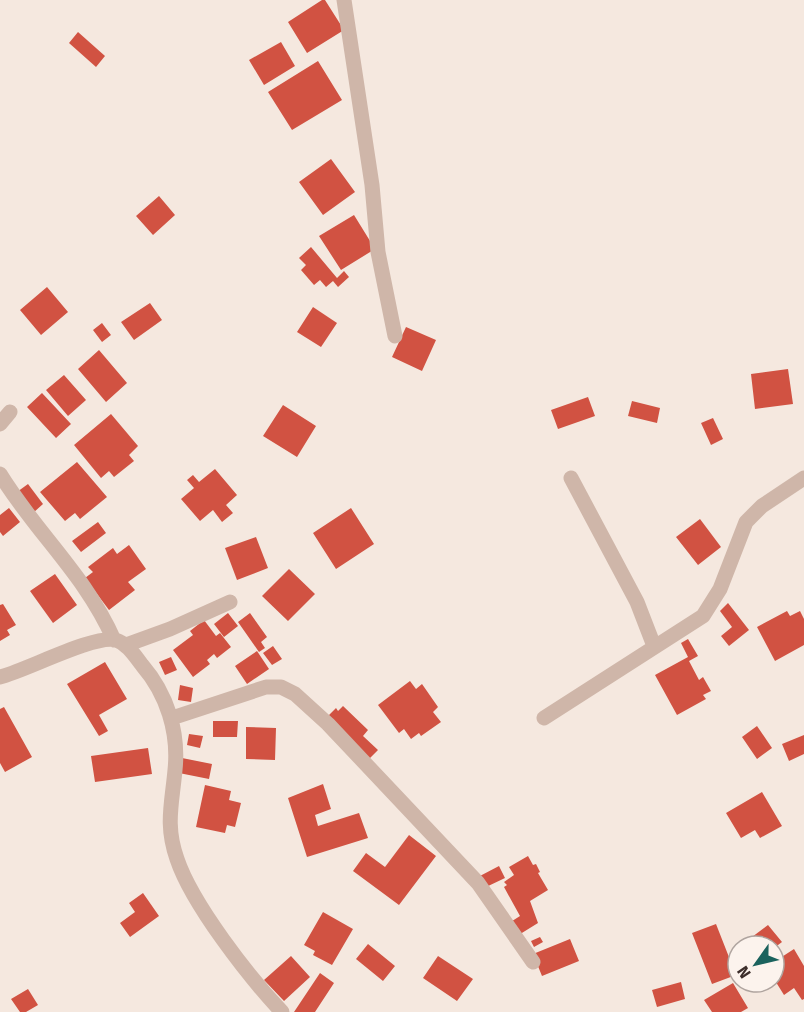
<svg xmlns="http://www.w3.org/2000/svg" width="804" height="1012" font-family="'Fira Sans',sans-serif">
	<rect width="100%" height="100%" fill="#f5e8df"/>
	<path fill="#d15242" d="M 322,0 L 325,0 L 344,30 L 307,53 L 288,22 Z
		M 78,32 L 105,56 L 96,67 L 69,43 Z
		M 281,42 L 295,66 L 264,85 L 249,60 Z
		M 318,61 L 342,100 L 292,130 L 268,92 Z
		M 331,159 L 355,192 L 323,215 L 299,182 Z
		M 159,196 L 175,215 L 153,235 L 136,216 Z
		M 354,215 L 375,249 L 341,270 L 319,236 Z
		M 311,247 L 337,278 L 344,271 L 349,277 L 338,287 L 333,281 L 326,287 L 320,280 L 314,285 L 301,270 L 306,265 L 299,258 Z
		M 47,287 L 68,312 L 41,335 L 20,310 Z
		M 150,303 L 162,320 L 134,340 L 121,322 Z
		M 313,307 L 337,323 L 321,347 L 297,332 Z
		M 102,323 L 111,335 L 102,342 L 93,330 Z
		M 406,327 L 436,340 L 422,371 L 392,357 Z
		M 99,350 L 127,383 L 106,402 L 78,369 Z
		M 788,369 L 793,404 L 755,409 L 751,374 Z
		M 64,375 L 86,400 L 68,416 L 46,390 Z
		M 42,393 L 71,424 L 56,438 L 27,407 Z
		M 588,397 L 595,416 L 558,429 L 551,410 Z
		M 632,401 L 660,408 L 657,423 L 628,416 Z
		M 283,405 L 316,426 L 297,457 L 263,436 Z
		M 111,414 L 138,446 L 129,455 L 134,461 L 114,477 L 109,471 L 101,478 L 74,445 Z
		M 713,418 L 723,439 L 711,445 L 701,423 Z
		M 77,462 L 107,497 L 80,519 L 75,513 L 65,521 L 40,492 Z
		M 215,469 L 237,495 L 226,505 L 233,513 L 222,522 L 213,510 L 200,521 L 181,499 L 194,488 L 187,480 L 193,475 L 199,482 Z
		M 28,484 L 43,504 L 33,513 L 17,492 Z
		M 9,508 L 20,522 L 3,536 L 0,532 L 0,515 Z
		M 351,508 L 374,544 L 336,569 L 313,533 Z
		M 700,519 L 721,547 L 698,565 L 676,537 Z
		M 98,522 L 106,533 L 81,552 L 72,541 Z
		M 256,537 L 268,568 L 237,580 L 225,548 Z
		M 129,545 L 146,569 L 128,582 L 135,590 L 109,610 L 85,578 L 93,572 L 88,567 L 113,548 L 117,554 Z
		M 289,569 L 315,594 L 288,621 L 262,596 Z
		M 55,574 L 77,605 L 53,623 L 30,591 Z
		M 728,603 L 749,630 L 729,646 L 721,636 L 732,627 L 720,611 Z
		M 3,604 L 16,625 L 7,630 L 10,635 L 0,641 L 0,605 Z
		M 787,611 L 790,616 L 800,611 L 804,619 L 804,645 L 775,661 L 757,627 Z
		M 228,613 L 238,626 L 224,637 L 214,624 Z
		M 250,613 L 267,637 L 261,642 L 265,648 L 259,652 L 238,622 Z
		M 204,620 L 216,636 L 220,633 L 231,647 L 217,658 L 214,654 L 207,660 L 210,664 L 193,677 L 173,650 L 193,635 L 190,631 Z
		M 688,639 L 698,656 L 689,661 L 699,680 L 703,677 L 711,691 L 703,695 L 706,699 L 677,715 L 655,675 L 688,657 L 681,643 Z
		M 273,646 L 282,659 L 272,665 L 263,653 Z
		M 257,651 L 269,669 L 247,684 L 235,666 Z
		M 171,657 L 177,670 L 165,675 L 159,662 Z
		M 105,662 L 127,699 L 99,715 L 108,731 L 99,736 L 67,684 Z
		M 410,681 L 416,689 L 422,684 L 438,707 L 433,712 L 441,722 L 421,736 L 419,733 L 411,739 L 404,729 L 399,733 L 378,705 Z
		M 180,685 L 193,688 L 191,702 L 178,700 Z
		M 343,706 L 368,730 L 363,736 L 378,750 L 368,760 L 327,717 L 336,708 L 338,711 Z
		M 4,707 L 32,757 L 5,772 L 0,763 L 0,709 Z
		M 213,721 L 238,721 L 237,737 L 213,737 Z
		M 757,726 L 772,748 L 757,759 L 742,737 Z
		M 246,727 L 276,728 L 275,760 L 246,759 Z
		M 189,734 L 203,736 L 200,748 L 187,745 Z
		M 804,735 L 804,754 L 789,761 L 782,744 Z
		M 148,748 L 152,774 L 95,782 L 91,756 Z
		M 182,758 L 212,764 L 209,779 L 179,773 Z
		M 323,784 L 331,809 L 315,815 L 318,826 L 359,813 L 368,838 L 307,857 L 288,798 Z
		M 205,785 L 231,791 L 229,800 L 241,803 L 235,827 L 227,825 L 225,833 L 196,827 Z
		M 762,792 L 782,826 L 760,838 L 755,830 L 741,838 L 726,813 Z
		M 409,835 L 436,856 L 399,905 L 353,871 L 366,853 L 385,867 Z
		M 528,856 L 533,865 L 536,864 L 540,872 L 538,873 L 548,890 L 530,901 L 538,923 L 517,936 L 509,923 L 520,916 L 504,887 L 507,885 L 504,882 L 514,875 L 509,867 Z
		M 499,866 L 505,878 L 484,888 L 478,877 Z
		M 143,893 L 159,916 L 130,937 L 120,923 L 135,912 L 129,903 Z
		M 323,912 L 353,929 L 332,965 L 313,955 L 315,951 L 304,945 Z
		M 716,924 L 736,975 L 712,984 L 692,933 Z
		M 768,925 L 782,942 L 774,948 L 774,946 L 740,946 Z
		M 540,937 L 543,942 L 534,947 L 531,941 Z
		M 570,939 L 579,961 L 542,976 L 533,954 Z
		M 368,944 L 395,966 L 383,981 L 356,959 Z
		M 794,949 L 804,966 L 804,999 L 802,1000 L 794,988 L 784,995 L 774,979 L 774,962 Z
		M 291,956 L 310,977 L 284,1001 L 264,980 Z
		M 438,956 L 473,979 L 457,1001 L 423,978 Z
		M 320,973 L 334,983 L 315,1012 L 294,1012 Z
		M 681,982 L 685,999 L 657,1007 L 652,990 Z
		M 733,983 L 748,1008 L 741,1012 L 712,1012 L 704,1000 Z
		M 28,989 L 38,1005 L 26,1012 L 20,1012 L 11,999 Z"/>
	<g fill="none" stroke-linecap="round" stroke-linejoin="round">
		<path stroke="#cfb6a9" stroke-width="15" d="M 344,0 L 372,185 L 378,252 L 395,336
			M 0,424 L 10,412
			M 0,474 C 36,533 85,574 114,640
			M 571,478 L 637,602 L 654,646
			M 126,645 L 170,629 L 230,602
			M 0,677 C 25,671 95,634 116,640 C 128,644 135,656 142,665 C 167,694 179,732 175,770 C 172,804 165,825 177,859 C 192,904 249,977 282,1012
			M 172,718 L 266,687 L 281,687 L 295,694 L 328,724 L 478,883 L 533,962
			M 544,718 L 703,616 L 720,589 L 746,522 L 762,506 L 804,478"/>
	</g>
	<g transform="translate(756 964) rotate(236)"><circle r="28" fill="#fcf3ed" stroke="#afa49f" stroke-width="1.5"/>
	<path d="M0-4.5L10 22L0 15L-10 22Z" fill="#1b625d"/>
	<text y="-9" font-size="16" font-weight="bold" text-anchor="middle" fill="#3c2d2a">N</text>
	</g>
</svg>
